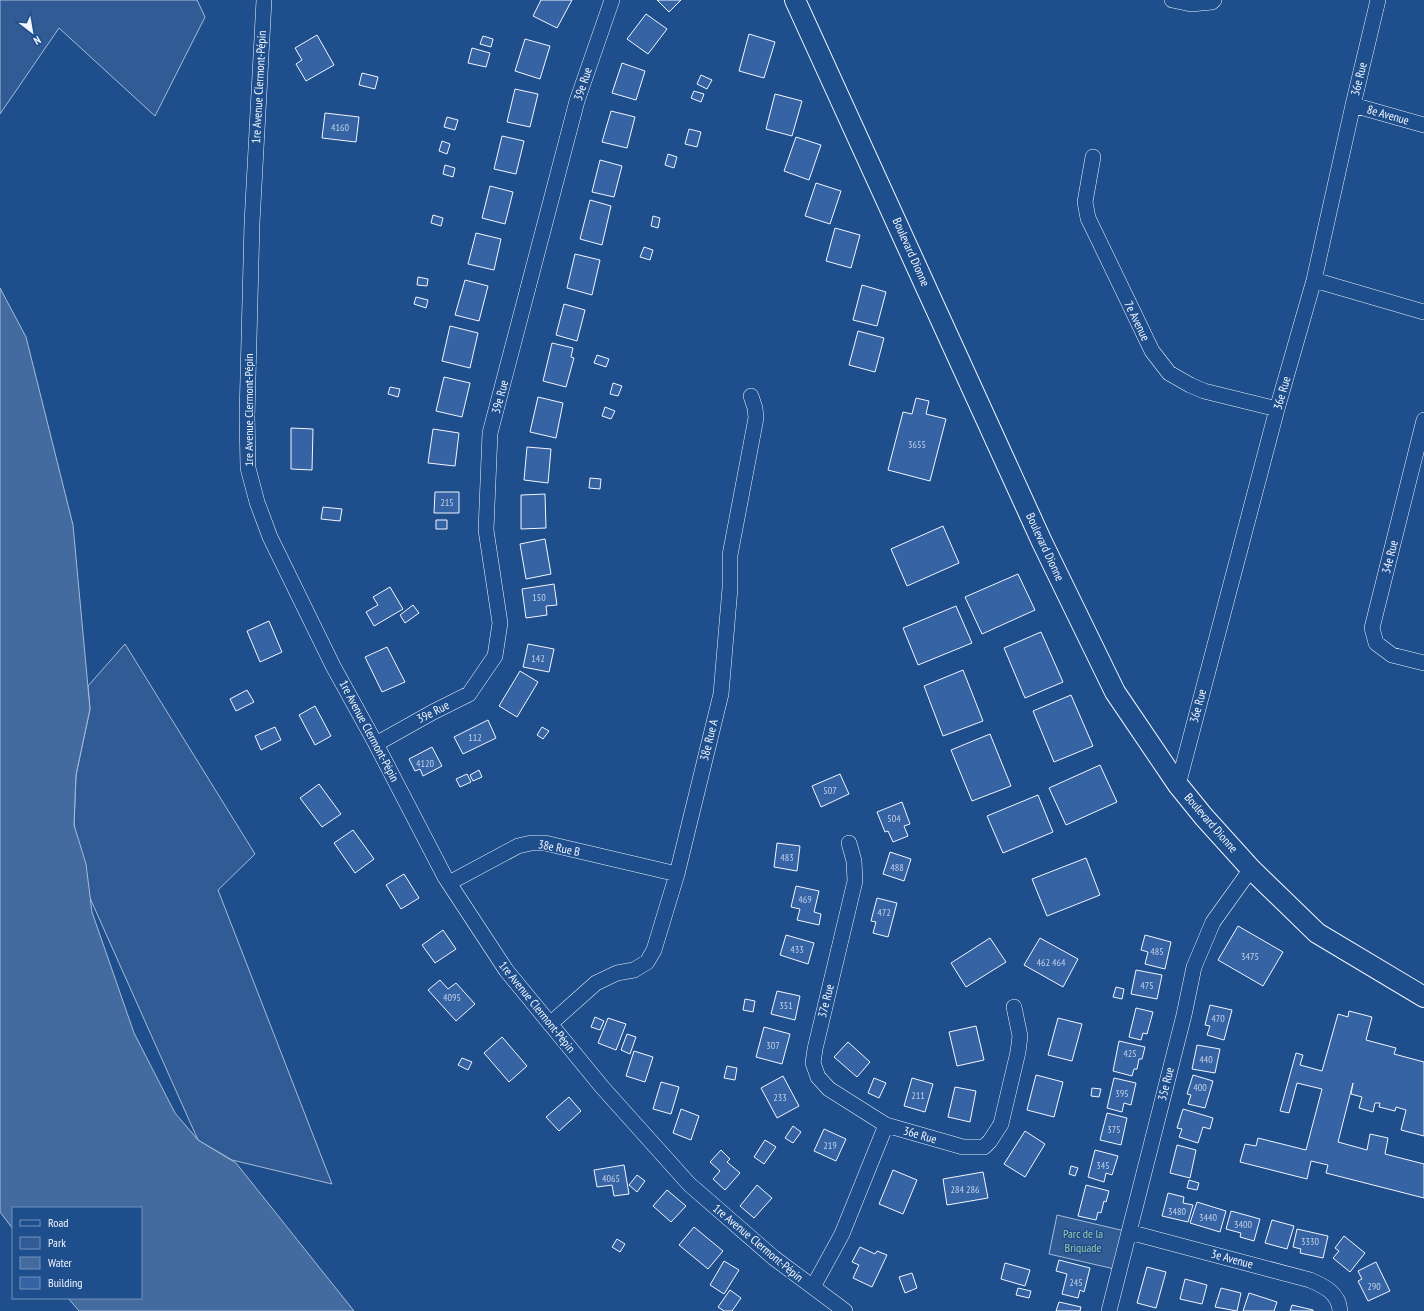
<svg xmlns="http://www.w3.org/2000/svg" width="1424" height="1311" font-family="'PT Sans Narrow',sans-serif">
	<rect width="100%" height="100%" fill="#1f4e8c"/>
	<path fill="#305b95" stroke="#a8bbd7" d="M 0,0 L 197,0 L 205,17 L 155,116 L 59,28 L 0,114 Z
		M 125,644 L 255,854 L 218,890 L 332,1184 L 232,1160 L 198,1140 L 90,898 L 74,825 L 76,775 L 90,709 L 88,686 Z
		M 1057,1215 L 1129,1232 L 1119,1270 L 1049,1254 Z"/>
	<path fill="#446ba0" stroke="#a8bbd7" d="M 0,288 L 26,337 L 73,525 L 90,709 L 76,775 L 74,825 L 86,864 L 92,912 L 134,1033 L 175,1113 L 198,1140 L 236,1163 L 354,1311 L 79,1311 L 68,1298 L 141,1298 L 141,1208 L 13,1208 L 13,1229 L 0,1212 Z"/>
	<path fill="#3563a3" stroke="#f2f6ff" d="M 541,0 L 572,0 L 557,28 L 533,16 Z
		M 657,0 L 681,0 L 669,12 Z
		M 646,14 L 667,29 L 648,54 L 627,39 Z
		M 749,34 L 775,42 L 764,78 L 739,71 Z
		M 317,35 L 334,65 L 306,81 L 296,64 L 302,60 L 295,48 Z
		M 483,36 L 493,39 L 491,47 L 480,44 Z
		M 525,39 L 550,46 L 540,79 L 515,71 Z
		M 472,48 L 490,53 L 486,67 L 468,63 Z
		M 622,63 L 645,71 L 636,100 L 612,93 Z
		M 362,73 L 378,77 L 375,89 L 359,85 Z
		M 701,75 L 712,80 L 707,89 L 697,84 Z
		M 515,89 L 538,94 L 530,127 L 507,122 Z
		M 694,91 L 704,94 L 701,102 L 691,98 Z
		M 775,94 L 802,101 L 792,136 L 766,129 Z
		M 611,111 L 635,117 L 627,148 L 602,142 Z
		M 325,113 L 359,117 L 356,142 L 322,138 Z
		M 447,117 L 458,120 L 455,130 L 444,127 Z
		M 689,129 L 701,132 L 697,147 L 685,144 Z
		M 502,136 L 524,141 L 516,174 L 494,169 Z
		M 796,137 L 821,145 L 809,180 L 784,171 Z
		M 442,141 L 450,144 L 447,154 L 439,151 Z
		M 668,154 L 677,157 L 674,168 L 665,165 Z
		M 600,160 L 622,166 L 614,197 L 592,192 Z
		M 445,165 L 455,168 L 453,177 L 443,174 Z
		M 816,183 L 841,191 L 830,224 L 805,216 Z
		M 490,186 L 513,192 L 505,224 L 482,218 Z
		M 590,200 L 611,206 L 602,245 L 580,239 Z
		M 433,215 L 443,218 L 441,226 L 431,223 Z
		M 653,216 L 660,218 L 658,228 L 651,226 Z
		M 835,228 L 860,235 L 851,268 L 826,261 Z
		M 476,233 L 501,239 L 494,270 L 468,264 Z
		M 644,247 L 653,250 L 650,260 L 640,257 Z
		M 575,254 L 600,260 L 592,295 L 567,288 Z
		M 418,277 L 428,279 L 427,286 L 417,285 Z
		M 465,280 L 488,286 L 479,321 L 455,315 Z
		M 862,285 L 886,292 L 877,326 L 853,320 Z
		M 416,297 L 428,300 L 426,308 L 414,304 Z
		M 564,304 L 585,310 L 577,341 L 556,335 Z
		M 450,326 L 478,333 L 470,368 L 442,361 Z
		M 858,331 L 884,338 L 875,372 L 849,365 Z
		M 552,343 L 573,348 L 571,357 L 574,358 L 566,387 L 543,381 Z
		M 597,355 L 609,359 L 606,367 L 594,363 Z
		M 444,377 L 470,383 L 462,417 L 436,411 Z
		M 613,383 L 622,386 L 618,396 L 610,394 Z
		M 390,387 L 400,389 L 398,397 L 388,394 Z
		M 538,397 L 563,403 L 556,438 L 530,432 Z
		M 916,398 L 929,401 L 926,414 L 946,419 L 930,481 L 888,470 L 903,412 L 912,414 Z
		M 605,407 L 615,411 L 611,419 L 602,416 Z
		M 291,428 L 313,429 L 312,470 L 291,469 Z
		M 433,429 L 459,433 L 455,466 L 428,463 Z
		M 527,447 L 551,449 L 548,483 L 524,480 Z
		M 590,478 L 601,479 L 600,489 L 589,488 Z
		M 435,492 L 459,492 L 459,513 L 434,513 Z
		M 545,494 L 546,528 L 521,529 L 521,495 Z
		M 323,507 L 342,509 L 340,521 L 321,519 Z
		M 436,520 L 447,520 L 447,529 L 436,529 Z
		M 943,526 L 959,563 L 907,586 L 891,549 Z
		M 545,539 L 551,574 L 526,579 L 520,544 Z
		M 1018,574 L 1035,610 L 982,634 L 965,597 Z
		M 554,584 L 557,605 L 546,606 L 547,615 L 526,618 L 522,589 Z
		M 390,587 L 403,609 L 374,626 L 366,612 L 378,605 L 373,597 Z
		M 413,605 L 419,613 L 405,623 L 400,615 Z
		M 956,606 L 972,643 L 918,665 L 903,628 Z
		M 269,621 L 282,652 L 260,662 L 247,631 Z
		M 1041,632 L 1063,682 L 1025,698 L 1004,648 Z
		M 528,644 L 554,649 L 549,672 L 523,667 Z
		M 387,647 L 405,682 L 382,692 L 365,657 Z
		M 963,670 L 983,721 L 943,736 L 924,686 Z
		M 520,671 L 538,682 L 517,717 L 499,706 Z
		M 247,690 L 254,702 L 236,711 L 230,699 Z
		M 1071,695 L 1093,746 L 1054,762 L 1033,711 Z
		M 315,706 L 331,736 L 315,745 L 299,715 Z
		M 488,720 L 496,738 L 463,754 L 454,737 Z
		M 275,727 L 281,740 L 261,750 L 255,736 Z
		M 542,727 L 549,731 L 543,739 L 537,735 Z
		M 990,734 L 1011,786 L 972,801 L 951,750 Z
		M 432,747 L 442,766 L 423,776 L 420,769 L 415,771 L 409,759 Z
		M 1100,765 L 1117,802 L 1066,825 L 1049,788 Z
		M 479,770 L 482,777 L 473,781 L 470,775 Z
		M 467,774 L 471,782 L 460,787 L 456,779 Z
		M 840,774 L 849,794 L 821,807 L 812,786 Z
		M 319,784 L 341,814 L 322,827 L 300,798 Z
		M 1038,795 L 1053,832 L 1003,853 L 987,816 Z
		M 902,802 L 910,824 L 904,826 L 908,836 L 893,842 L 888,831 L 885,832 L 877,812 Z
		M 353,830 L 374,859 L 355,873 L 334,843 Z
		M 777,843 L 800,846 L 797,871 L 774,867 Z
		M 890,852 L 911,859 L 904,881 L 883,874 Z
		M 1086,858 L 1100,895 L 1047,916 L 1032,879 Z
		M 404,874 L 419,898 L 401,909 L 386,885 Z
		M 796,886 L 819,891 L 814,912 L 821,914 L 819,925 L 797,920 L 800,909 L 791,907 Z
		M 877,898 L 897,903 L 888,937 L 873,933 L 876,922 L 871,921 Z
		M 1238,926 L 1283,952 L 1263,986 L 1218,960 Z
		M 443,930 L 456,949 L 435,963 L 422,945 Z
		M 786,935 L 814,943 L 808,964 L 780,955 Z
		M 1145,935 L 1171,942 L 1165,969 L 1145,964 L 1148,952 L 1141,950 Z
		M 990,938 L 1006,962 L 966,987 L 951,963 Z
		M 1040,938 L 1078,959 L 1063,987 L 1024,965 Z
		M 1136,970 L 1162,975 L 1157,999 L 1131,994 Z
		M 440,980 L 448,989 L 456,983 L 475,1004 L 456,1021 L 428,990 Z
		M 1116,987 L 1124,989 L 1122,999 L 1113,997 Z
		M 777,991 L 800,996 L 795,1020 L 771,1014 Z
		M 745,999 L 755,1001 L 753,1012 L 743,1010 Z
		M 1210,1005 L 1232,1010 L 1224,1040 L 1207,1035 L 1210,1026 L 1205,1025 Z
		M 1136,1008 L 1153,1012 L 1147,1034 L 1143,1033 L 1141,1040 L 1129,1037 Z
		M 1349,1011 L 1372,1017 L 1366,1040 L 1396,1048 L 1394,1054 L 1424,1062 L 1424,1136 L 1401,1130 L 1406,1110 L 1396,1107 L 1395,1111 L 1379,1107 L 1380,1103 L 1375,1103 L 1373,1112 L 1359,1108 L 1362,1097 L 1351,1094 L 1353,1083 L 1338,1142 L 1367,1150 L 1370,1134 L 1388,1138 L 1385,1154 L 1424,1164 L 1424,1198 L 1326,1173 L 1328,1165 L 1311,1161 L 1307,1179 L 1240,1162 L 1245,1144 L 1256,1146 L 1258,1138 L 1306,1150 L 1322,1089 L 1297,1083 L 1289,1113 L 1280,1111 L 1296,1053 L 1303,1055 L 1300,1065 L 1322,1071 L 1338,1014 L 1348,1017 Z
		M 595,1017 L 604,1021 L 600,1030 L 591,1027 Z
		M 608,1018 L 626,1024 L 616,1050 L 598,1043 Z
		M 1058,1018 L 1082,1024 L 1072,1061 L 1048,1055 Z
		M 976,1026 L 984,1060 L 957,1066 L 949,1032 Z
		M 764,1027 L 790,1034 L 782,1064 L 756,1057 Z
		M 627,1034 L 636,1037 L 630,1054 L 621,1050 Z
		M 502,1037 L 527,1066 L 509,1082 L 484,1053 Z
		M 1119,1041 L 1145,1047 L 1142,1059 L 1139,1059 L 1137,1069 L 1134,1069 L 1132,1076 L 1113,1071 Z
		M 848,1042 L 870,1062 L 857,1077 L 834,1057 Z
		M 1197,1045 L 1220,1049 L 1215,1073 L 1192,1069 Z
		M 634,1051 L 653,1057 L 645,1082 L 626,1076 Z
		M 462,1058 L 472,1062 L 468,1070 L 458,1065 Z
		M 727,1066 L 737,1068 L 735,1080 L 724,1078 Z
		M 1036,1075 L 1063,1082 L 1054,1117 L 1027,1110 Z
		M 1193,1075 L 1213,1081 L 1205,1108 L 1188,1104 L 1191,1095 L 1187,1094 Z
		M 783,1076 L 799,1106 L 777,1118 L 761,1088 Z
		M 874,1078 L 886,1083 L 879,1098 L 868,1093 Z
		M 912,1078 L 933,1084 L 925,1112 L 904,1106 Z
		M 1114,1078 L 1136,1083 L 1131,1105 L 1124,1103 L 1122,1112 L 1107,1108 Z
		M 661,1082 L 679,1087 L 671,1114 L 653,1109 Z
		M 955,1087 L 976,1091 L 970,1122 L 948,1117 Z
		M 1092,1088 L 1101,1089 L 1099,1097 L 1091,1096 Z
		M 569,1097 L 581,1111 L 559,1131 L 546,1117 Z
		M 681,1109 L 699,1116 L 691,1140 L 673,1133 Z
		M 1183,1109 L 1213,1118 L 1210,1129 L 1203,1127 L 1198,1143 L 1179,1137 L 1182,1129 L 1177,1128 Z
		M 1107,1113 L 1127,1118 L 1121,1145 L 1100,1140 Z
		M 793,1126 L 801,1132 L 793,1143 L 785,1138 Z
		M 824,1129 L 846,1139 L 836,1161 L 814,1151 Z
		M 1025,1131 L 1045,1144 L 1025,1177 L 1004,1164 Z
		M 765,1140 L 776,1147 L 764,1164 L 754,1157 Z
		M 1177,1145 L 1196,1150 L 1190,1178 L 1170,1173 Z
		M 721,1150 L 730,1159 L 727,1162 L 740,1173 L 725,1190 L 713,1179 L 720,1171 L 710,1162 Z
		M 1095,1150 L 1118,1156 L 1112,1175 L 1106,1173 L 1104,1182 L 1088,1177 Z
		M 624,1165 L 629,1194 L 614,1196 L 612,1185 L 597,1187 L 594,1170 Z
		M 1071,1166 L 1078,1168 L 1075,1176 L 1069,1174 Z
		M 893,1170 L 917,1180 L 903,1214 L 879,1204 Z
		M 983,1172 L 988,1198 L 947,1205 L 943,1179 Z
		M 637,1175 L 645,1181 L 637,1192 L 629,1185 Z
		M 1189,1180 L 1199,1183 L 1197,1190 L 1187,1188 Z
		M 757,1185 L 772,1198 L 754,1218 L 740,1206 Z
		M 1086,1185 L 1109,1191 L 1106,1202 L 1104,1201 L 1101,1213 L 1098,1212 L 1096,1220 L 1078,1216 Z
		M 667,1190 L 686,1206 L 671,1222 L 653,1206 Z
		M 1168,1193 L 1184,1197 L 1183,1203 L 1193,1205 L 1188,1222 L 1162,1216 Z
		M 1197,1202 L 1226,1211 L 1220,1232 L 1190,1223 Z
		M 1231,1211 L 1260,1219 L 1254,1241 L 1240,1237 L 1241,1233 L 1226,1229 Z
		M 1272,1220 L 1294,1226 L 1287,1249 L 1265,1243 Z
		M 694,1227 L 723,1251 L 708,1269 L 679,1245 Z
		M 1297,1229 L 1328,1236 L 1323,1258 L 1300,1253 L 1301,1249 L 1293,1247 Z
		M 1344,1236 L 1365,1253 L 1350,1272 L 1333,1258 L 1339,1251 L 1335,1248 Z
		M 617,1239 L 625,1244 L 620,1252 L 612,1247 Z
		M 860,1247 L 875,1254 L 877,1251 L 887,1255 L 872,1287 L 853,1278 L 859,1265 L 852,1262 Z
		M 1059,1260 L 1090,1268 L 1084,1292 L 1080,1290 L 1078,1298 L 1062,1294 L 1067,1274 L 1056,1271 Z
		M 724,1261 L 739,1270 L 724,1294 L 710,1285 Z
		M 1376,1262 L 1390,1291 L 1368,1301 L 1358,1281 L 1362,1279 L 1358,1271 Z
		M 1005,1263 L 1030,1270 L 1025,1286 L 1001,1279 Z
		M 1147,1267 L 1166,1272 L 1156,1308 L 1137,1303 Z
		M 912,1273 L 917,1288 L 905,1293 L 899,1277 Z
		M 1185,1279 L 1207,1285 L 1202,1304 L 1180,1299 Z
		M 1018,1288 L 1031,1291 L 1029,1298 L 1016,1295 Z
		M 1221,1288 L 1241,1293 L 1237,1311 L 1215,1307 Z
		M 730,1290 L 741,1298 L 732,1311 L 724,1311 L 718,1307 Z
		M 1249,1293 L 1277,1302 L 1274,1311 L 1243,1311 Z
		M 1059,1302 L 1081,1307 L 1080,1311 L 1056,1311 Z
		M 1292,1305 L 1313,1310 L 1313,1311 L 1290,1311 Z"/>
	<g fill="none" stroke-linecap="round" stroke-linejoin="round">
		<g stroke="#f2f6ff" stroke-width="16">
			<path id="minor" d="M 264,0 L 252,223 L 247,416 L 248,468 L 257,502 L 270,537 L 333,666 L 376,744 L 445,877 L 506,970 L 602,1087 L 689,1184 L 774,1258 L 845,1311
				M 1172,0 L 1191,4 L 1212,2 L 1214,0
				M 1353,105 L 1424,125
				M 1093,157 L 1085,202 L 1088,218 L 1152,351 L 1169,373 L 1190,385 L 1204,391 L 1277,409
				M 1314,280 L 1424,312
				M 1424,420 L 1372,628 L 1376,643 L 1392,655 L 1424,663
				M 376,744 L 433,712 L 469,694 L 495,656 L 500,623 L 486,530 L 490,433 L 577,101 L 612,0
				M 1178,785 L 1277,409 L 1314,280 L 1353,105 L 1378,0
				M 849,843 L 854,861 L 855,881 L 815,1049 L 813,1063 L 818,1077 L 829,1089 L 886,1125 L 963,1147 L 984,1147 L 990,1141 L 1001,1124 L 1018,1052 L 1020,1036 L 1014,1007
				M 449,883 L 518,846 L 531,843 L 545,843 L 677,874
				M 550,1024 L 596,983 L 617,973 L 634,970 L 647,962 L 654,950 L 677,874 L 721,694 L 730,588 L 730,555 L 756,418 L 755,408 L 751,396
				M 1129,1232 L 1310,1280 C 1324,1286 1339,1293 1340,1311
				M 813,1287 L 842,1234 L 886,1125
				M 1109,1311 L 1184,1015 L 1194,967 L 1213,922 L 1251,869"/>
		</g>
		<g stroke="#f2f6ff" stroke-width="22">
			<path id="major" d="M 795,0 L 1042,542 L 1115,692 L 1178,785 L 1204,817 L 1251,869 L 1317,933 L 1424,997"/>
		</g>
		<use href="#minor" stroke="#1f4e8c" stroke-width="15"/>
		<use href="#major" stroke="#1f4e8c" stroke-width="20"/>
	</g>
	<g text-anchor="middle" stroke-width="3" stroke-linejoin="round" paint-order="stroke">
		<g font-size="10" fill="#c3d1e8">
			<text x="340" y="131">4160</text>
			<text x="917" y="448">3655</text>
			<text x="447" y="506">215</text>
			<text x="539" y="601">150</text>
			<text x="538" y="662">142</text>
			<text x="475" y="741">112</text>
			<text x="425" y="767">4120</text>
			<text x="830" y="794">507</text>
			<text x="894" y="822">504</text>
			<text x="787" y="861">483</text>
			<text x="897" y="871">488</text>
			<text x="805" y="903">469</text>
			<text x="884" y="916">472</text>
			<text x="797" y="953">433</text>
			<text x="1157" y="955">485</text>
			<text x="1250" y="960">3475</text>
			<text x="1051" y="966">462 464</text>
			<text x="1147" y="989">475</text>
			<text x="452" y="1001">4095</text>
			<text x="786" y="1009">351</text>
			<text x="1218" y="1022">470</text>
			<text x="773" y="1049">307</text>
			<text x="1130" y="1057">425</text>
			<text x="1206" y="1063">440</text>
			<text x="1200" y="1091">400</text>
			<text x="1122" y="1097">395</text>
			<text x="918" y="1099">211</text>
			<text x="780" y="1101">233</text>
			<text x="1114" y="1133">375</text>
			<text x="830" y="1149">219</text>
			<text x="1103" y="1169">345</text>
			<text x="611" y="1182">4065</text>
			<text x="965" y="1193">284 286</text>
			<text x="1177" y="1215">3480</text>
			<text x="1208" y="1221">3440</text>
			<text x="1243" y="1228">3400</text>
			<text x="1310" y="1245">3330</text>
			<text x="1076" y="1286">245</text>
			<text x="1374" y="1290">290</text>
		</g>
		<g font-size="12" fill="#f2f6ff" stroke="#1f4e8c">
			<text transform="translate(1359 79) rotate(-76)" y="4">36e Rue</text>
			<text transform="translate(583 84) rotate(-72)" y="4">39e Rue</text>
			<text transform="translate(259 87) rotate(-87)" y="4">1re Avenue Clermont-Pépin</text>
			<text transform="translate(1388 115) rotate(16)" y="4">8e Avenue</text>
			<text transform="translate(911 252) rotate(66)" y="4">Boulevard Dionne</text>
			<text transform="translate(1137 321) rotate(64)" y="4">7e Avenue</text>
			<text transform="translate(1282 393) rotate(-74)" y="4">36e Rue</text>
			<text transform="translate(500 397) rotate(-75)" y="4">39e Rue</text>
			<text transform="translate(249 410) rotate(-90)" y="4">1re Avenue Clermont-Pépin</text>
			<text transform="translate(1045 547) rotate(65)" y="4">Boulevard Dionne</text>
			<text transform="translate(1390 557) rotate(-76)" y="4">34e Rue</text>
			<text transform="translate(1198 706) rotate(-75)" y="4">36e Rue</text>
			<text transform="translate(433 712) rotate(-27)" y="4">39e Rue</text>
			<text transform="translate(369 731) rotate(62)" y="4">1re Avenue Clermont-Pépin</text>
			<text transform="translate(709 740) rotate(-76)" y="4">38e Rue A</text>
			<text transform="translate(1211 823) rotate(49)" y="4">Boulevard Dionne</text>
			<text transform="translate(559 848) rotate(11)" y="4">38e Rue B</text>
			<text transform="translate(826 1001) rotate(-76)" y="4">37e Rue</text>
			<text transform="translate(537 1007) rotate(51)" y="4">1re Avenue Clermont-Pépin</text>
			<text transform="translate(1166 1084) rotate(-76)" y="4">35e Rue</text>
			<text transform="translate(920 1135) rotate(16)" y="4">36e Rue</text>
			<text transform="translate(758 1243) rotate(40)" y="4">1re Avenue Clermont-Pépin</text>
			<text transform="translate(1232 1259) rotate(15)" y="4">3e Avenue</text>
		</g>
		<g font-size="12" fill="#97c8a6" stroke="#1f4e8c">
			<text x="1083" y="1238">Parc de la<tspan x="1083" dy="14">Briquade</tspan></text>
		</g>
	</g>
	<rect x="12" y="1207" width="130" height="92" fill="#1f4e8c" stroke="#7391ba"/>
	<rect x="20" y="1220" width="20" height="6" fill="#1f4e8c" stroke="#7391ba"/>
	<text x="48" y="1227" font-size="12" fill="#f2f6ff">Road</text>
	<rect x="20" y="1237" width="20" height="12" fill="#305b95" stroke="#7391ba"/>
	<text x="48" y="1247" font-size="12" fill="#f2f6ff">Park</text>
	<rect x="20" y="1257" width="20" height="12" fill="#446ba0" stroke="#7391ba"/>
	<text x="48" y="1267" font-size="12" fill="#f2f6ff">Water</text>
	<rect x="20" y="1277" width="20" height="12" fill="#3563a3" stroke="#7391ba"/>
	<text x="48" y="1287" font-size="12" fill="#f2f6ff">Building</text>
	<g transform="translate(32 32) rotate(149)" stroke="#1f4e8c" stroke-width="3" paint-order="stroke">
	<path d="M0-3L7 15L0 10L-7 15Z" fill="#f2f6ff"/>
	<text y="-6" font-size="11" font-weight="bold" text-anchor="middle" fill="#f2f6ff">N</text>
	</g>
</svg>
